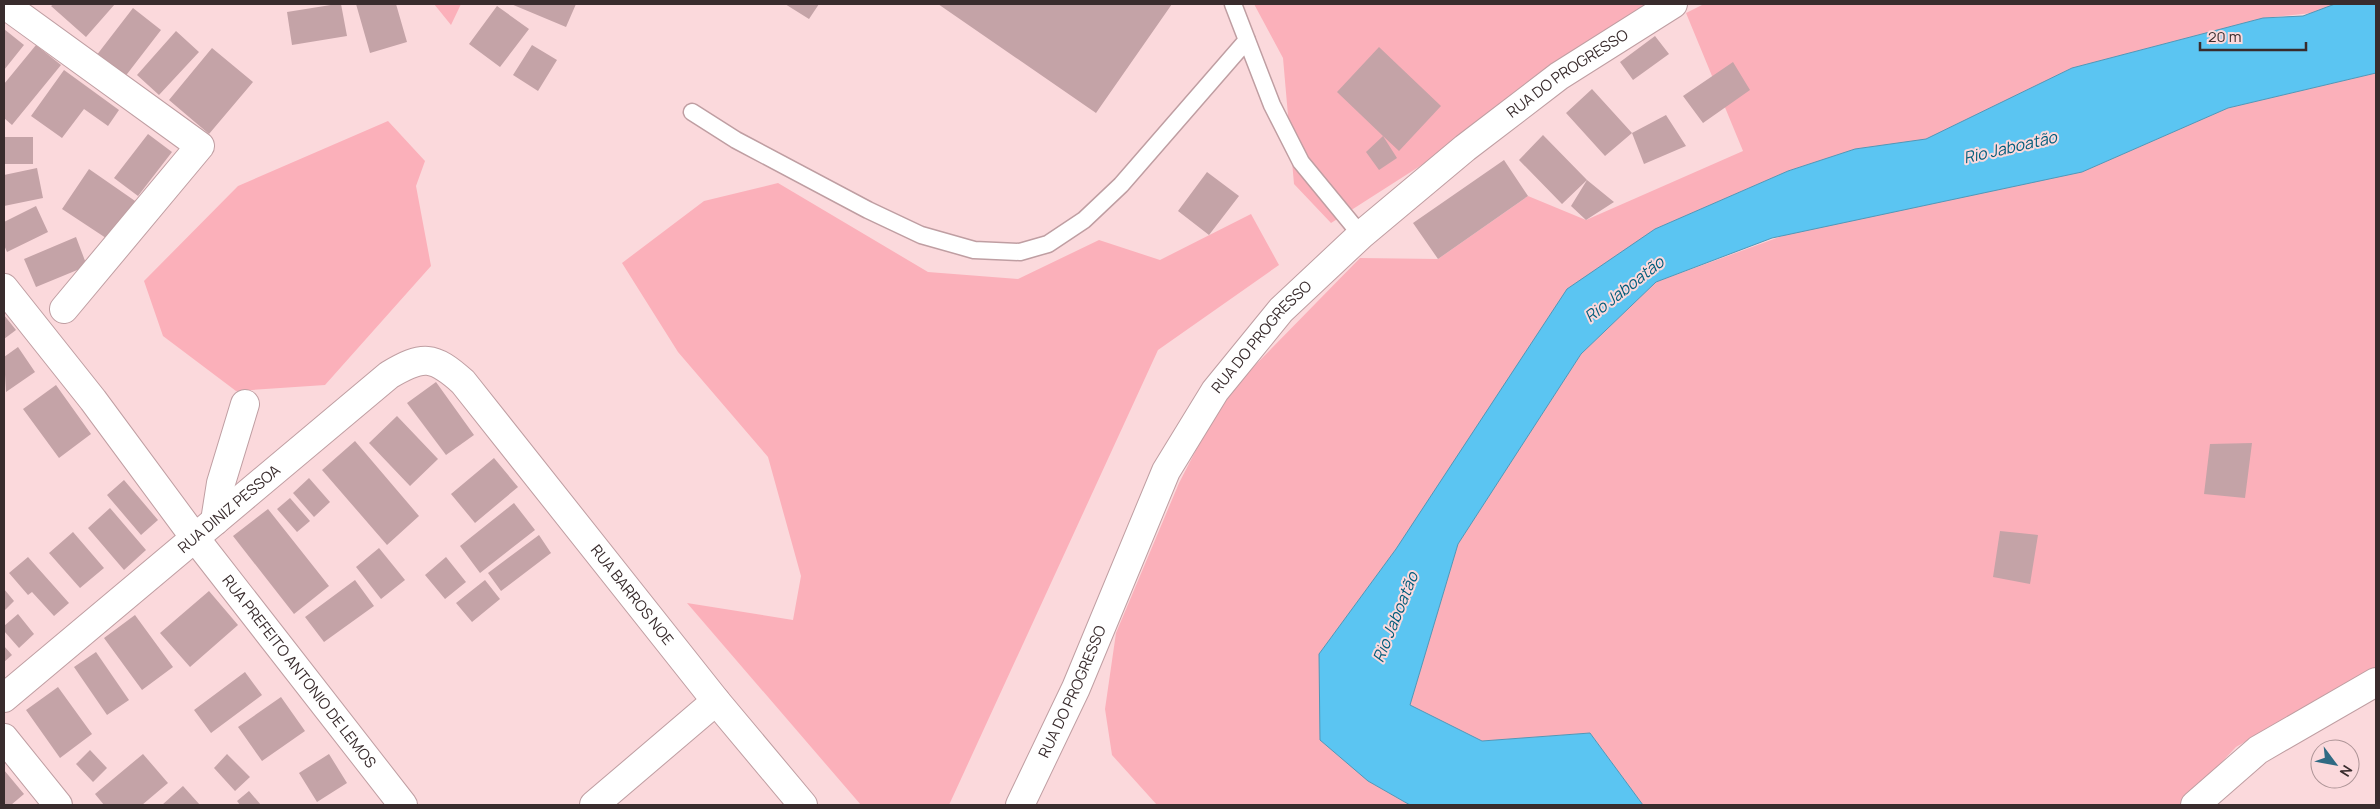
<svg xmlns="http://www.w3.org/2000/svg" width="2380" height="809" font-family="Manrope,sans-serif">
	<rect width="100%" height="100%" fill="#fbd9dc"/>
	<path fill="#fbb0ba" d="M 434,4 L 461,4 L 451,25 Z
		M 1254,4 L 1673,4 L 1331,223 L 1294,184 L 1283,58 Z
		M 1704,4 L 2335,4 L 2312,13 L 2263,18 L 2072,68 L 1926,140 L 1855,149 L 1788,171 L 1655,229 L 1396,549 L 1319,654 L 1368,781 L 1410,805 L 1157,805 L 1112,755 L 1105,709 L 1116,633 L 1179,483 L 1223,398 L 1360,258 L 1438,259 L 1528,196 L 1586,220 L 1743,151 L 1686,13 Z
		M 2376,73 L 2376,667 L 2236,747 L 2181,805 L 1643,805 L 1590,733 L 1482,741 L 1410,705 L 1458,544 L 1581,354 L 1656,282 L 1785,235 L 2082,172 L 2228,108 Z
		M 388,121 L 425,161 L 416,186 L 431,266 L 325,385 L 236,391 L 163,336 L 144,281 L 238,186 Z
		M 778,183 L 928,272 L 1018,279 L 1099,240 L 1160,260 L 1251,214 L 1279,265 L 1158,350 L 949,805 L 861,805 L 687,603 L 793,620 L 801,576 L 768,457 L 678,352 L 622,263 L 704,201 Z"/>
	<path fill="#5bc5f2" stroke="#5197b7" d="M 2335,4 L 2376,4 L 2376,73 L 2228,108 L 2082,172 L 1772,238 L 1656,282 L 1581,354 L 1458,544 L 1410,705 L 1482,741 L 1590,733 L 1643,805 L 1410,805 L 1368,781 L 1320,740 L 1319,654 L 1396,549 L 1567,289 L 1655,229 L 1788,171 L 1855,149 L 1926,139 L 2072,68 L 2263,18 L 2303,16 Z"/>
	<path fill="#c4a3a7" d="M 54,4 L 115,4 L 86,37 L 51,6 Z
		M 337,4 L 341,4 L 347,36 L 292,45 L 287,12 Z
		M 356,4 L 396,4 L 407,42 L 370,53 Z
		M 511,4 L 576,4 L 566,27 Z
		M 785,4 L 819,4 L 809,19 Z
		M 938,4 L 1172,4 L 1096,113 Z
		M 497,6 L 529,29 L 500,67 L 469,44 Z
		M 133,8 L 161,30 L 124,78 L 96,56 Z
		M 4,29 L 24,45 L 4,70 Z
		M 176,31 L 199,52 L 159,95 L 137,75 Z
		M 1655,36 L 1669,54 L 1633,80 L 1620,62 Z
		M 36,45 L 61,65 L 12,125 L 4,118 L 4,84 Z
		M 532,45 L 557,60 L 538,91 L 513,75 Z
		M 1379,47 L 1441,106 L 1399,151 L 1383,136 L 1397,158 L 1379,170 L 1366,152 L 1383,136 L 1337,92 Z
		M 212,48 L 253,82 L 209,134 L 169,100 Z
		M 1733,62 L 1750,90 L 1703,123 L 1683,96 Z
		M 64,70 L 119,110 L 108,126 L 84,109 L 62,138 L 31,116 Z
		M 1592,89 L 1632,133 L 1605,156 L 1566,113 Z
		M 1666,115 L 1686,146 L 1644,164 L 1632,133 Z
		M 148,134 L 172,152 L 138,196 L 114,178 Z
		M 1543,135 L 1587,180 L 1562,204 L 1519,160 Z
		M 4,137 L 33,137 L 33,164 L 4,164 Z
		M 1504,160 L 1528,196 L 1438,259 L 1413,223 Z
		M 37,168 L 43,198 L 4,206 L 4,175 Z
		M 89,169 L 138,203 L 112,242 L 62,209 Z
		M 1207,172 L 1239,196 L 1209,235 L 1178,211 Z
		M 1587,180 L 1614,202 L 1586,220 L 1571,206 Z
		M 36,206 L 48,232 L 7,252 L 4,245 L 4,222 Z
		M 76,237 L 87,266 L 36,287 L 24,259 Z
		M 4,315 L 16,330 L 4,339 Z
		M 18,347 L 35,372 L 6,392 L 4,357 Z
		M 436,382 L 474,435 L 446,455 L 407,403 Z
		M 56,385 L 91,434 L 59,458 L 23,409 Z
		M 397,416 L 438,459 L 410,486 L 369,443 Z
		M 355,441 L 419,516 L 387,545 L 322,470 Z
		M 2252,443 L 2245,498 L 2204,494 L 2210,444 Z
		M 494,458 L 518,487 L 475,523 L 451,494 Z
		M 309,478 L 330,502 L 314,517 L 293,493 Z
		M 124,480 L 158,520 L 141,535 L 107,495 Z
		M 290,498 L 310,521 L 297,532 L 277,509 Z
		M 514,503 L 535,530 L 480,573 L 460,546 Z
		M 110,508 L 146,550 L 124,570 L 88,528 Z
		M 268,509 L 329,586 L 294,614 L 233,536 Z
		M 2000,531 L 2038,535 L 2030,584 L 1993,577 Z
		M 73,532 L 104,568 L 80,588 L 49,553 Z
		M 539,535 L 551,553 L 501,591 L 488,573 Z
		M 379,548 L 405,580 L 381,599 L 356,567 Z
		M 28,557 L 69,603 L 54,616 L 32,592 L 28,595 L 9,573 Z
		M 446,557 L 466,582 L 445,599 L 425,575 Z
		M 355,580 L 374,606 L 324,642 L 305,617 Z
		M 485,580 L 500,599 L 472,622 L 456,603 Z
		M 4,589 L 14,601 L 4,611 Z
		M 209,591 L 238,625 L 190,667 L 160,633 Z
		M 18,614 L 34,634 L 19,648 L 4,631 L 4,626 Z
		M 135,615 L 173,667 L 142,690 L 104,638 Z
		M 4,646 L 12,655 L 4,662 Z
		M 96,652 L 129,700 L 107,715 L 74,667 Z
		M 245,672 L 262,695 L 211,733 L 194,710 Z
		M 58,687 L 92,734 L 60,758 L 26,710 Z
		M 281,697 L 305,731 L 262,761 L 238,727 Z
		M 90,750 L 107,768 L 93,782 L 76,764 Z
		M 143,754 L 168,783 L 142,805 L 104,805 L 95,794 Z
		M 227,754 L 250,777 L 235,791 L 214,768 Z
		M 329,754 L 347,783 L 317,802 L 299,773 Z
		M 4,770 L 24,794 L 11,805 L 4,805 Z
		M 183,786 L 200,805 L 162,805 Z
		M 249,791 L 261,805 L 240,805 L 237,801 Z"/>
	<g fill="none" stroke-linecap="round" stroke-linejoin="round">
		<g stroke="#bf9ea2" stroke-width="19">
			<path id="service" d="M 1233,4 L 1272,105 L 1301,162 L 1361,235
				M 692,112 L 736,140 L 868,210 L 921,235 L 974,250 L 1020,252 L 1048,244 L 1084,220 L 1121,185 L 1247,40"/>
		</g>
		<g stroke="#bf9ea2" stroke-width="30">
			<g id="minor">
				<path d="M 4,4 L 200,146 L 64,309"/>
				<path id="s1" d="M 4,288 L 93,400 L 195,538 L 403,805"/>
				<path d="M 215,521 L 221,483 L 245,404"/>
				<path id="s2" d="M 4,698 L 389,375 C 423,355 433,355 463,382 L 716,701 L 803,805"/>
				<path d="M 4,738 L 58,805"/>
				<path d="M 594,805 L 716,701"/>
				<path d="M 2195,805 L 2258,750 L 2376,682"/>
			</g>
		</g>
		<g stroke="#bf9ea2" stroke-width="30">
			<g id="tertiary">
				<path id="s3" d="M 1020,805 L 1076,688 L 1166,471 L 1215,391 L 1281,310 L 1361,235 L 1465,148 L 1559,76 L 1673,4"/>
			</g>
		</g>
		<use href="#service" stroke="#fff" stroke-width="16"/>
		<use href="#minor" stroke="#fff" stroke-width="28"/>
		<use href="#tertiary" stroke="#fff" stroke-width="28"/>
	</g>
	<g text-anchor="middle" stroke-width="4" stroke-linejoin="round" paint-order="stroke">
		<g font-size="15" fill="#392c2d" stroke="#fbd9dc">
			<text dy="5" stroke="none"><textPath href="#s3" startOffset="935">RUA DO PROGRESSO</textPath></text>
			<text dy="5" stroke="none"><textPath href="#s3" startOffset="530">RUA DO PROGRESSO</textPath></text>
			<text dy="5" stroke="none"><textPath href="#s2" startOffset="294">RUA DINIZ PESSOA</textPath></text>
			<text dy="5" stroke="none"><textPath href="#s2" startOffset="858">RUA BARROS NOE</textPath></text>
			<text dy="5" stroke="none"><textPath href="#s1" startOffset="484">RUA PREFEITO ANTONIO DE LEMOS</textPath></text>
			<text dy="5" stroke="none"><textPath href="#s3" startOffset="125">RUA DO PROGRESSO</textPath></text>
		</g>
		<g font-size="16" font-style="italic" fill="#005c7a" stroke="#fbd9dc">
			<text transform="translate(2010 147) rotate(-13)" y="6">Rio Jaboatão</text>
			<text transform="translate(1624 289) rotate(-38)" y="6">Rio Jaboatão</text>
			<text transform="translate(1395 617) rotate(-68)" y="6">Rio Jaboatão</text>
		</g>
	</g>
	<rect width="2380" height="809" fill="none" stroke="#392c2d" stroke-width="10"/>
	<g transform="translate(2335 764) rotate(122)"><circle r="24" fill="#fbd9dc" stroke="#ad9496"/>
	<path d="M0-4L9 19L0 12L-9 19Z" fill="#306a83"/>
	<text y="-8" font-size="14" font-weight="bold" text-anchor="middle" fill="#392c2d">N</text>
	</g>
	<path d="M2200 42v8h106v-8" fill="none" stroke="#392c2d" stroke-width="2.5"/>
	<text x="2208" y="42" font-size="15" fill="#392c2d" stroke="#fbd9dc" stroke-width="4" paint-order="stroke">20 m</text>
</svg>
